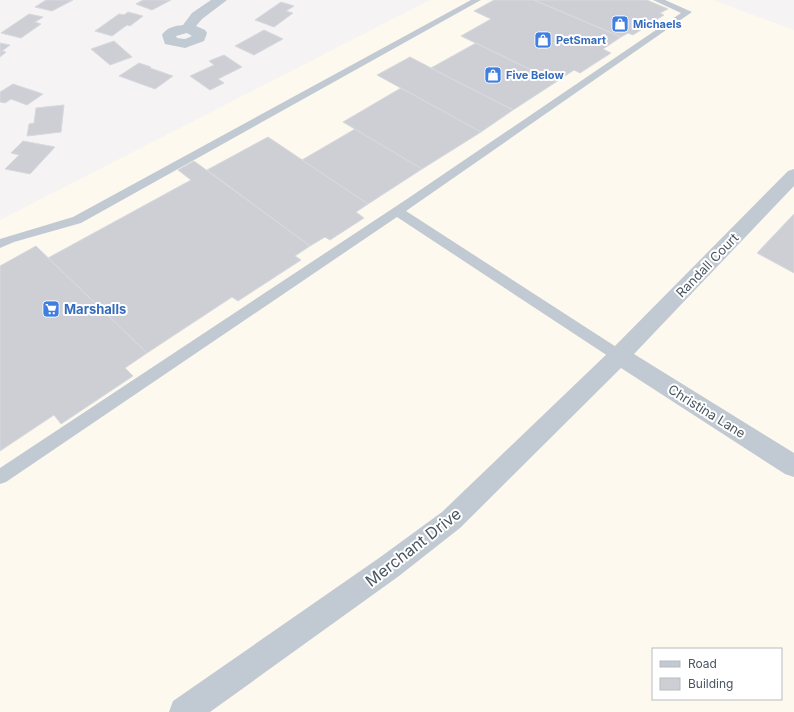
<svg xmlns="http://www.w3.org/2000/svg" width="794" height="712" font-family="Inter,sans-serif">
	<rect width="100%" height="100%" fill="#f5f3f3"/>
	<path fill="#fdf9ef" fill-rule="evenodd" d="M 430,0 L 713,0 L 794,30 L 794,712 L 0,712 L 0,220 ZM 653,649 L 781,649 L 781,699 L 653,699 Z"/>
	<path fill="#cdcfd5" stroke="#d7d9de" d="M 46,0 L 73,0 L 52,11 L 35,7 Z
		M 143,0 L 171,0 L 152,10 L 136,4 Z
		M 494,0 L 534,0 L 621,37 L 603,49 L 611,53 L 580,73 L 574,70 L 556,82 L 461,36 L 491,19 L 474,11 Z
		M 534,0 L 647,0 L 668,9 L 660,13 L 664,15 L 633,35 L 628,33 L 621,37 Z
		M 281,2 L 294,6 L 286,11 L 293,13 L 274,27 L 255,20 Z
		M 128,12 L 143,16 L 130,26 L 127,25 L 112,36 L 95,31 L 119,14 L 124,15 Z
		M 29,14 L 43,17 L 35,22 L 41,24 L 21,38 L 1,33 Z
		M 264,30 L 283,39 L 254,55 L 235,46 Z
		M 114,41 L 132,57 L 110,65 L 91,49 Z
		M 0,43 L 10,45 L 2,51 L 6,52 L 0,57 Z
		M 476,43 L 556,82 L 513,110 L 431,68 Z
		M 224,55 L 242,67 L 218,79 L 224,83 L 210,90 L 190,76 L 214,65 L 209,61 Z
		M 410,57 L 431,68 L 513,110 L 481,132 L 377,75 Z
		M 139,63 L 151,67 L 150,68 L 173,76 L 155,89 L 119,76 Z
		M 13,84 L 43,94 L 27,105 L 11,99 L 5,103 L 0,102 L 0,92 Z
		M 401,88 L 481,132 L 422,169 L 343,122 Z
		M 64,105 L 61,132 L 27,136 L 29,124 L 34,123 L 36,108 Z
		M 355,129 L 422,169 L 368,204 L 302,160 Z
		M 268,137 L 368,204 L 356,212 L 364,218 L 330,240 L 325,237 L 310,246 L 207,170 Z
		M 23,141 L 55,147 L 30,174 L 5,169 L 19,155 L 11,153 Z
		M 194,161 L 310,246 L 295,256 L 301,260 L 238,301 L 232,297 L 147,353 L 48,258 L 191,180 L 178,170 Z
		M 794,214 L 794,273 L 757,253 Z
		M 36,246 L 147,353 L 125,368 L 133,376 L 61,424 L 54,415 L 0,451 L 0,266 Z"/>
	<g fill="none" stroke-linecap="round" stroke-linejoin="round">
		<path fill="#c1cad2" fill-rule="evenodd" d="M 471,0 L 481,0 L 81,223 L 14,242 L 0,248 L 0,239 L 73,217 Z
			M 653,0 L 665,0 L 692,12 L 406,211 L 624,352 L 626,356 L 624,360 L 619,362 L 614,360 L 397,217 L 6,482 L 0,484 L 0,468 L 407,199 L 681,13 Z"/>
		<path fill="#c1cad2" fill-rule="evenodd" d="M 211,0 L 227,0 L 202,19 L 196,26 L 205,30 L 207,33 L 204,41 L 185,48 L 165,44 L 162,35 C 167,27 175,26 183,25 L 192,13 ZM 187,33 L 192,36 L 185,39 L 177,38 L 176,36 Z
			M 794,169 L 794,186 L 634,354 L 794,453 L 794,477 L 785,474 L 621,368 L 460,528 L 399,576 L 210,712 L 169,712 L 173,701 L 379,558 L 442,512 L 611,350 L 788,171 Z"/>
	</g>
	<defs>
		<g id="shop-square" transform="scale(0.9)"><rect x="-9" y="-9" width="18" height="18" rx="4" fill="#3f7fe0" stroke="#fff"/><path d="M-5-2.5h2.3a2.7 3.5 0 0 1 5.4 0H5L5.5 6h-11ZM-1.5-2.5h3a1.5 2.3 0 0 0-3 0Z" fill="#fff"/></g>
		<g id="supermarket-square" transform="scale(0.9)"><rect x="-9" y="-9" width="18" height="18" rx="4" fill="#3f7fe0" stroke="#fff"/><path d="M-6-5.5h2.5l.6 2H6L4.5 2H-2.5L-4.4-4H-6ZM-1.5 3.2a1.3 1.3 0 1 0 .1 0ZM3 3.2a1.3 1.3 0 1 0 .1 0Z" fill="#fff"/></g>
	</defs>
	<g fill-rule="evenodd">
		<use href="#shop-square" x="620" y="24"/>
		<use href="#shop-square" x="543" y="40"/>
		<use href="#shop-square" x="493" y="75"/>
		<use href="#supermarket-square" x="51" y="309"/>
	</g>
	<g text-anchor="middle" stroke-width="4" stroke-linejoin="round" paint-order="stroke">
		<g font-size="11" font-weight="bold" fill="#366cbe" stroke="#fff" text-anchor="start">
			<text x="633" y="28">Michaels</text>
			<text x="556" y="44">PetSmart</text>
			<text x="506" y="79">Five Below</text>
		</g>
		<g font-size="13" fill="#4a5661" stroke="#fff">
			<text transform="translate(707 265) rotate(-46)" y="5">Randall Court</text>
			<text transform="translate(707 411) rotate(32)" y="5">Christina Lane</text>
		</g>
		<g font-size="13" font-weight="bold" fill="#366cbe" stroke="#fff" text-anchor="start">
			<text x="64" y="314">Marshalls</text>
		</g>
		<g font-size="16" fill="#4a5661" stroke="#fff">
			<text transform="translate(413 547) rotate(-38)" y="6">Merchant Drive</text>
		</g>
	</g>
	<rect x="652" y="648" width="130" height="52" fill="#ffffff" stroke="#b7bbc0"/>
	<rect x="660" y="661" width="20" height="6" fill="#c1cad2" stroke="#b7bbc0"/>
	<text x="688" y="668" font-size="12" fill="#4a5661">Road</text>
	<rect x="660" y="678" width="20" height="12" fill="#cdcfd5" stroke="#b7bbc0"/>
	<text x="688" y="688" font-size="12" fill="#4a5661">Building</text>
</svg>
